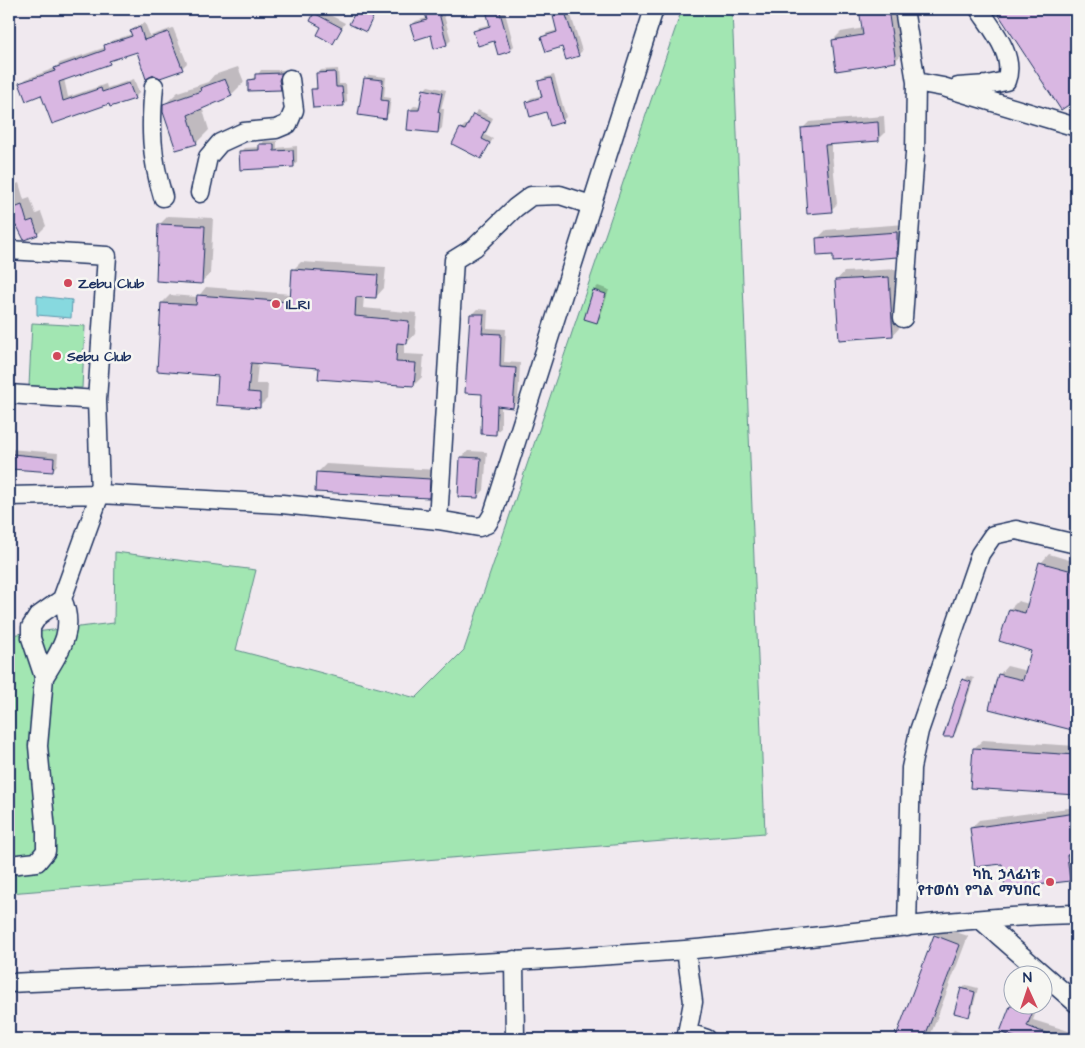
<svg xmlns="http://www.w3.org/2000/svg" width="1085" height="1048" font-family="'Architects Daughter','Noto Sans Ethiopic',sans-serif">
	<rect width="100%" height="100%" fill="#f0e9ef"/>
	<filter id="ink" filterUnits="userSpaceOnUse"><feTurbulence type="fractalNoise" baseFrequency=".02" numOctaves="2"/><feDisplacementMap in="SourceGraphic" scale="10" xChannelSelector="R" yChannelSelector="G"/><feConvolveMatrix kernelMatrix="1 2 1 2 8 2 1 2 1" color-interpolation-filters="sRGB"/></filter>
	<g filter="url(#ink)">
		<path fill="#a2e6b2" stroke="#5e8a88" d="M 682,9 L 732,9 L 765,833 L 9,893 L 9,635 L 114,623 L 115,552 L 256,570 L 236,650 L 416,698 L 464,650 Z
			M 32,323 L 85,326 L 82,388 L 29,386 Z"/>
		<path fill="#87d9df" stroke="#5c95ab" d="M 37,296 L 72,300 L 71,318 L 37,315 Z"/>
		<path fill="#0003" d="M 319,9 L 345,23 L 333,42 L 323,27 L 311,20 Z
			M 358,9 L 373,9 L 377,11 L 366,31 L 351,23 Z
			M 425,9 L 442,9 L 451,40 L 447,44 L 432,34 L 412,25 L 416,21 L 427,18 Z
			M 489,9 L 504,9 L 514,46 L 510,50 L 495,40 L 475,31 L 479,27 L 491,24 L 487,11 Z
			M 569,9 L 582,51 L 578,55 L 563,45 L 543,37 L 547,33 L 558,30 L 554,16 L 558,12 Z
			M 861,9 L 897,9 L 904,52 L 896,60 L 833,40 L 841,32 L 864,28 Z
			M 999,9 L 1076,9 L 1076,99 L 1061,108 L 998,10 Z
			M 145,23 L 150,36 L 173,28 L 187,63 L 182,68 L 138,50 L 64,79 L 68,97 L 106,84 L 107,88 L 134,79 L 139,93 L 134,98 L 110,102 L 53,123 L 42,94 L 21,84 L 26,79 L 55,68 L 60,63 L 106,47 L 111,41 L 132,34 L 131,31 L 137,26 Z
			M 238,67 L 244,82 L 231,95 L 202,107 L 209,130 L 196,143 L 164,105 L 178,92 L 208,82 L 214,75 Z
			M 338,69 L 339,84 L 346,84 L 347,101 L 343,105 L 313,89 L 318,86 L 318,74 L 321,70 Z
			M 261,70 L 285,70 L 284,85 L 280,89 L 249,80 L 257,76 Z
			M 369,75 L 386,77 L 384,97 L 391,98 L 389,113 L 385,117 L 365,79 Z
			M 554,75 L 566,117 L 562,121 L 547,111 L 527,102 L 531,98 L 543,95 L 539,82 L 543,78 Z
			M 428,86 L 446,90 L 441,109 L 444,109 L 442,128 L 438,132 L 410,110 L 414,106 L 421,107 L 424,90 Z
			M 478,110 L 493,118 L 485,135 L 493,139 L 481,158 L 461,129 L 465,125 L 468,126 Z
			M 9,116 L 12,127 L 9,131 Z
			M 884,116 L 885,133 L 879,139 L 831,143 L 837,204 L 831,210 L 808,212 L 803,128 L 809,122 Z
			M 9,134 L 12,144 L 9,148 Z
			M 264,141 L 277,141 L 277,148 L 297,146 L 297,162 L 294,166 L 240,152 L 244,148 L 260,147 Z
			M 9,153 L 12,162 L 9,164 Z
			M 9,171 L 14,185 L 19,183 L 24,200 L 30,198 L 36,214 L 41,212 L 46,226 L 38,234 L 18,224 L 12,226 L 9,215 Z
			M 168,216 L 213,218 L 210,274 L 201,282 L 159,225 Z
			M 905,224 L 905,248 L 896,256 L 834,253 L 817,239 L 826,230 Z
			M 301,262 L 386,267 L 384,288 L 376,297 L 364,296 L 363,308 L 417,313 L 415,334 L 407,343 L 404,342 L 404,354 L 424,355 L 422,377 L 414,385 L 320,367 L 258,363 L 256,384 L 268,384 L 267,399 L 259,407 L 219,374 L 162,303 L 170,295 L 198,297 L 206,287 L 291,294 L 293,270 Z
			M 897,269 L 901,326 L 893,335 L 836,281 L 844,272 Z
			M 598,286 L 609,290 L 600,318 L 596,322 L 585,319 L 594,290 Z
			M 477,309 L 488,310 L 487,328 L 506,329 L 504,362 L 520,363 L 518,401 L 513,406 L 501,405 L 501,428 L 495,433 L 483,393 L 472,314 Z
			M 9,449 L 58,453 L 57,465 L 52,471 L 9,468 Z
			M 468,451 L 487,452 L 484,490 L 478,497 L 459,495 L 462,457 Z
			M 326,464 L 438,470 L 437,488 L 428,497 L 317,473 Z
			M 1049,554 L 1076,562 L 1076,729 L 999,675 L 1007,666 L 1027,671 L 1033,650 L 1010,609 L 1018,601 L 1029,604 L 1041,563 Z
			M 967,676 L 974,678 L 956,732 L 952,736 L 964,680 Z
			M 983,740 L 1076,746 L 1076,794 L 971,787 L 974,748 Z
			M 1076,807 L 1076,873 L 1070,880 L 1003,862 L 971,828 L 979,820 Z
			M 944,928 L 968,936 L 929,1039 L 896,1039 L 935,936 Z
			M 966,985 L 978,988 L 972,1011 L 968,1015 L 962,989 Z
			M 1012,1003 L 1012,1006 L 1038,1006 L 1033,1020 L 1072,1032 L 1076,1022 L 1076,1039 L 1024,1039 L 1002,1031 Z
			M 954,1030 L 980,1039 L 945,1039 Z"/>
		<path fill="#d9b7e2" stroke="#1b2f5e" d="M 357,9 L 374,15 L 366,32 L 349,24 Z
			M 424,9 L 438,9 L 447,45 L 434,49 L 431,35 L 415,40 L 410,25 L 427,20 Z
			M 499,9 L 511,51 L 498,55 L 494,41 L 478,46 L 473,31 L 490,26 L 486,10 Z
			M 859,9 L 888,9 L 896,62 L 836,71 L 832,40 L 863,35 Z
			M 995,9 L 1076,9 L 1076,100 L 1061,110 Z
			M 565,12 L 579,56 L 566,60 L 562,47 L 546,52 L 541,37 L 557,32 L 553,16 Z
			M 314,13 L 342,28 L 333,44 L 317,35 L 321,27 L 310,21 Z
			M 140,27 L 144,40 L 168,32 L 183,70 L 160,78 L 154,75 L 146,79 L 137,52 L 109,61 L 110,64 L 59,82 L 63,101 L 101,88 L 102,92 L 129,83 L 135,99 L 110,107 L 109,104 L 52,124 L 41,95 L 26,101 L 19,83 L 55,71 L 54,68 L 105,50 L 104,45 L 132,36 L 130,31 Z
			M 335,72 L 336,87 L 342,87 L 344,106 L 313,108 L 311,89 L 317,89 L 316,73 Z
			M 282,73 L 279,80 L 281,90 L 248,91 L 248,80 L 255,79 L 255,74 Z
			M 364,78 L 383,80 L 381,100 L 388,101 L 386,119 L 358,115 Z
			M 551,78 L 563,122 L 550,126 L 546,112 L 530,117 L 526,102 L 542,97 L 538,81 Z
			M 225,79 L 232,96 L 188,115 L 197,144 L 176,150 L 163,112 L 163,104 L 201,91 L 200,88 Z
			M 423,89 L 442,93 L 438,112 L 440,113 L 438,133 L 407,130 L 409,110 L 419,110 Z
			M 473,114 L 490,122 L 482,139 L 490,143 L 481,159 L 452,144 L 460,128 L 465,130 Z
			M 878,122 L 879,141 L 825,145 L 832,212 L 807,214 L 801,128 Z
			M 259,144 L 274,144 L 274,151 L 293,150 L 294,167 L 240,170 L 239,151 L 259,150 Z
			M 22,205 L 27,222 L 33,220 L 38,235 L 24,240 L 17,226 L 12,228 L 9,219 L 9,210 Z
			M 158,224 L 205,226 L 202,284 L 156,281 Z
			M 897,232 L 897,257 L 833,262 L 833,255 L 817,256 L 816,238 Z
			M 292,269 L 378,275 L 376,298 L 356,297 L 355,316 L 409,321 L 407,344 L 397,343 L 396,362 L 416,363 L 414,386 L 318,379 L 319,368 L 251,363 L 248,392 L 260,393 L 260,408 L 216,405 L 218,376 L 157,371 L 161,303 L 196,305 L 197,295 L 290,302 Z
			M 889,277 L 893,336 L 839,340 L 835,280 Z
			M 593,290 L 606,294 L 597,323 L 584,319 Z
			M 470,314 L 484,314 L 482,333 L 501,334 L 500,367 L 516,368 L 513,408 L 497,406 L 496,435 L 481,434 L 482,394 L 465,393 Z
			M 12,454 L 54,458 L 53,472 L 11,469 Z
			M 460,457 L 481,458 L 478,498 L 458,497 Z
			M 316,472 L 430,479 L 429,498 L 315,492 Z
			M 1039,562 L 1076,572 L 1076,731 L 989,709 L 998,674 L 1023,680 L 1031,651 L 999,641 L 1009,609 L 1025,613 Z
			M 962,679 L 971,682 L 953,737 L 943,737 Z
			M 973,748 L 1076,755 L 1076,795 L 970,788 Z
			M 1076,813 L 1076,853 L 1067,855 L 1070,881 L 1005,889 L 1002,864 L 975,867 L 970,828 Z
			M 934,935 L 960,945 L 924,1039 L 895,1039 Z
			M 961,988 L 975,992 L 969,1017 L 954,1013 Z
			M 1010,1006 L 1035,1006 L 1027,1026 L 1061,1039 L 1020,1039 L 1000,1032 Z"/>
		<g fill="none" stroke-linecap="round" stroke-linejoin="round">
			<g stroke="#1b2f5e" stroke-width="21">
				<path id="minor" d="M 904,9 L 916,82 L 943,87 L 1076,127
					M 154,86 C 150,128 151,157 163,197
					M 958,87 L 987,85 L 1006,81 C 1016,56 992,29 979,9
					M 200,193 L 208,157 L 220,143 L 244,132 L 276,129 L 288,124 L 294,110 L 290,79
					M 9,250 L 107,256 L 97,400 L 100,494 L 282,504 L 438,520 L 479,527 L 487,524 L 493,514 L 654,9
					M 903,318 L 915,153 L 916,82
					M 9,394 L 97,400
					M 9,496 L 100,494 L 62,599 L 38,616 L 31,627 L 31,638 L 44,677 L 38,746 L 46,831 L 46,851 L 37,862 L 9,865
					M 438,520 L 454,260 L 475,247 L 515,208 L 531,196 L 560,195 L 591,205
					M 44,677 C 60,651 76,630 62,599
					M 981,920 L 1076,1003
					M 907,927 L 911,768 L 919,731 L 980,554 L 993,535 L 1016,530 L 1076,544
					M 514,960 L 515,1039
					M 9,983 C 234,973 460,967 685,950 C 816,939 946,917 1076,914
					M 689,1033 L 707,1039
					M 686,1039 L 693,1002 L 686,950"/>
			</g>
			<use href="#minor" stroke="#f6f6f2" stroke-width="18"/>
		</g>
	</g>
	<g fill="#d1495b" stroke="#f6f6f2" stroke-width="2">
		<circle cx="68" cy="283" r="5"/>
		<circle cx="276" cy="304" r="5"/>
		<circle cx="57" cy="356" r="5"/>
		<circle cx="1050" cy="882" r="5"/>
	</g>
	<g text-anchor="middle" stroke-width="5" stroke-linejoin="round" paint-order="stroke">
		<g font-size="14" font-weight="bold" fill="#1b2f5e" stroke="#f6f6f2" text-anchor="start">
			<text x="78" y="288">Zebu Club</text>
			<text x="286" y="309">ILRI</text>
			<text x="67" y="361">Sebu Club</text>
			<text x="1040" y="879" text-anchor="end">ካኪ ኃላፊነቱ<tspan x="1040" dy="16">የተወሰነ የግል ማህበር</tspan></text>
		</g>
	</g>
	<rect width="1085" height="1048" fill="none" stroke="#f6f6f2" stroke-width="30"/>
	<rect x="15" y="15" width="1055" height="1018" fill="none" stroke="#1b2f5e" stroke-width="2" filter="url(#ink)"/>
	<g transform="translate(1028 990) rotate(357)"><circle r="24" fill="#f6f6f2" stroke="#9ea6b7"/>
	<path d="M0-4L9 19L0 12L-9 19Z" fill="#d1495b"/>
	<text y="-8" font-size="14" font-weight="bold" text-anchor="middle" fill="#1b2f5e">N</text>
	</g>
</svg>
